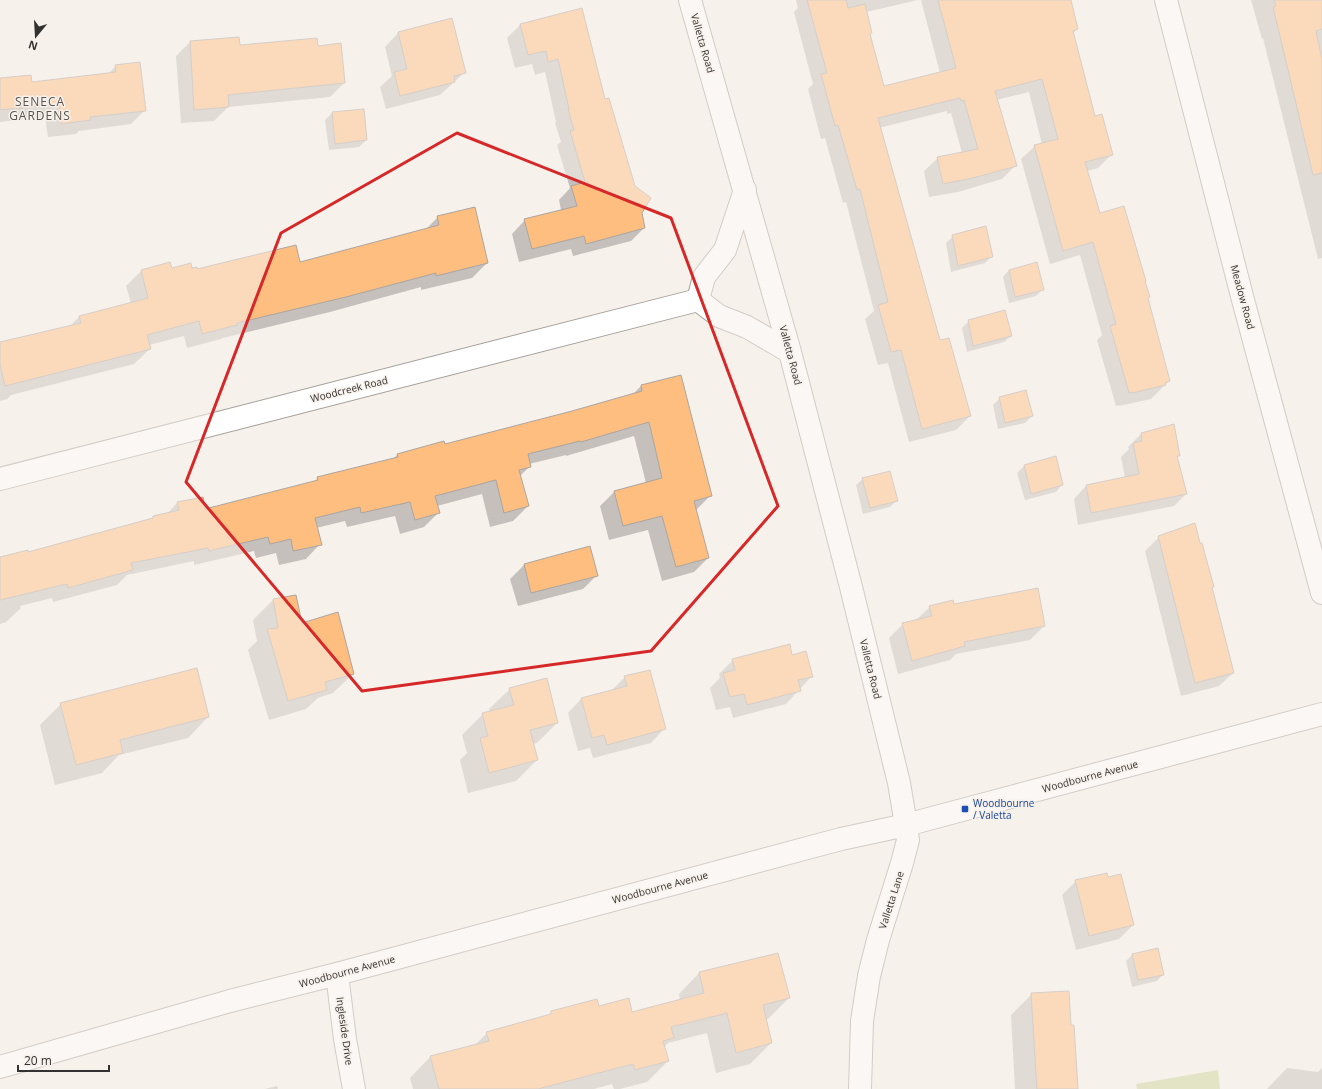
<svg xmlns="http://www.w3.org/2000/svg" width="1322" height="1089" font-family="'Open Sans',sans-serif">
	<rect width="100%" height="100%" fill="#f7f1eb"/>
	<path fill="#cbd499" d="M 1218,1070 L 1220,1089 L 1137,1089 L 1136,1084 Z"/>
	<path fill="#0003" d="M 796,0 L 918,0 L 866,12 L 869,35 L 883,87 L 940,73 L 921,0 L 1069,0 L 1077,29 L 1073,34 L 1094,117 L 1111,155 L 1098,168 L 1087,171 L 1099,214 L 1144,282 L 1147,298 L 1169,381 L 1151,399 L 1119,406 L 1119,405 L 1116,406 L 1097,340 L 1102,335 L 1080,255 L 1050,264 L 1021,159 L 1035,146 L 1042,144 L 1029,92 L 996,100 L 1015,166 L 1002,179 L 958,192 L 929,197 L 924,171 L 938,158 L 962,153 L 951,113 L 947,114 L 947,111 L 879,128 L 939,341 L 970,416 L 956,430 L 909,442 L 888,363 L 878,365 L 865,319 L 874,311 L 846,202 L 843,203 L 825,138 L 821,139 L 808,89 L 813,84 L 794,12 L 798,8 Z
		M 1251,0 L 1322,0 L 1322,258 L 1318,259 L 1263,38 L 1262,39 Z
		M 581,9 L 605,100 L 641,213 L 644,228 L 631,241 L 573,256 L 571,249 L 519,262 L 512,234 L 525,220 L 561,210 L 559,200 L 570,188 L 557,145 L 561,142 L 555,123 L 556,122 L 545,72 L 535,75 L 532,64 L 515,68 L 507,38 L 520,25 Z
		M 398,33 L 465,72 L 440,95 L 386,109 L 380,87 L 392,76 L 385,47 Z
		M 238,38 L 239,47 L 317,47 L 344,83 L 330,97 L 228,107 L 214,121 L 181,123 L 176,56 L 190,42 Z
		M 116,66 L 145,110 L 131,124 L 79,131 L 76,134 L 48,137 L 45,117 L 0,122 L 0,79 L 31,83 L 108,74 Z
		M 332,113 L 366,140 L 359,147 L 329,150 L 325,120 Z
		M 438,217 L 487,263 L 472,278 L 421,290 L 421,287 L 330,312 L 223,338 L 221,339 L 187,348 L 184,336 L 149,345 L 150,349 L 134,364 L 11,395 L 7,399 L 0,401 L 0,342 L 70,326 L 80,316 L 131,303 L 126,286 L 141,271 L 170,263 L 171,269 L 196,270 L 299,263 L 425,230 Z
		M 953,236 L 992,256 L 985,263 L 951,272 L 946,243 Z
		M 1009,270 L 1043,289 L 1036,296 L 1009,303 L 1003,277 Z
		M 969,321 L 1011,336 L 1004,342 L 967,352 L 962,328 Z
		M 681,376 L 710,496 L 695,511 L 708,558 L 694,572 L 662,581 L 648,530 L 609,540 L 600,506 L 615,491 L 646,483 L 634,436 L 566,456 L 566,455 L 529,464 L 529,467 L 520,476 L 528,506 L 513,521 L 490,527 L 482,494 L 437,506 L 439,512 L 424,527 L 400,534 L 395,516 L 347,527 L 345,521 L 316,528 L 320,544 L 306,559 L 279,565 L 276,553 L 256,558 L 254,551 L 194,565 L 194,561 L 127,575 L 117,585 L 53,602 L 52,598 L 20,606 L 21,608 L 6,622 L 0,624 L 0,559 L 28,553 L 150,520 L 153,517 L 167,514 L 177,503 L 204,510 L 314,482 L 318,478 L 392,460 L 397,455 L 443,442 L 444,445 L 573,412 L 632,395 L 641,386 Z
		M 1000,398 L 1032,416 L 1025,423 L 998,429 L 993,405 Z
		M 1173,426 L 1179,455 L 1177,458 L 1186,494 L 1174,506 L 1078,525 L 1074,499 L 1086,486 L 1125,478 L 1121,457 L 1129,449 L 1128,447 L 1141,434 Z
		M 1055,457 L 1062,485 L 1056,492 L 1025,500 L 1017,473 L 1024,466 Z
		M 863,479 L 896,501 L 890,507 L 863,514 L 856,485 Z
		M 1159,537 L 1213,586 L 1211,588 L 1233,673 L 1219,686 L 1181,696 L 1145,551 Z
		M 590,547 L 597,575 L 583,589 L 518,606 L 510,579 L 524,565 Z
		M 273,600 L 353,674 L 333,693 L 318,698 L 306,709 L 269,720 L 248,650 L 257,641 L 253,620 Z
		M 953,605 L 1044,626 L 1030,640 L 956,654 L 950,660 L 898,674 L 889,638 L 903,624 L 916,620 L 930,607 Z
		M 792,656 L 812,676 L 786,704 L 733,718 L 730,707 L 716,710 L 710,688 L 720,678 L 719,674 L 733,660 Z
		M 625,677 L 664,729 L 651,743 L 593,758 L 590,748 L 578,751 L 568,713 L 581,699 L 611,691 Z
		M 510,689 L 557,723 L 537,743 L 533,744 L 537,760 L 516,781 L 468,793 L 460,760 L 467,753 L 462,735 L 483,714 L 490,712 L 489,709 Z
		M 61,704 L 208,717 L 188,738 L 119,755 L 102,773 L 55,785 L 40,725 Z
		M 1076,881 L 1133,925 L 1119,939 L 1076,950 L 1062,895 Z
		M 778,954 L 789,998 L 768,1019 L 765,1019 L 771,1043 L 750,1064 L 716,1073 L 707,1033 L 668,1043 L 664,1047 L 668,1061 L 647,1082 L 620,1089 L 614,1089 L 612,1084 L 594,1089 L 413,1089 L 410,1078 L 430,1057 L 474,1046 L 487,1033 L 548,1016 L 551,1012 L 598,1007 L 631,1013 L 680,1000 L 679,994 L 699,973 Z
		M 1133,954 L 1163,974 L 1157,981 L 1132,987 L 1126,961 Z
		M 1032,994 L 1077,1089 L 1015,1089 L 1011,1015 Z
		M 1287,1068 L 1318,1072 L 1322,1068 L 1322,1089 L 1267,1089 Z
		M 277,1086 L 278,1089 L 265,1089 Z"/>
	<path fill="#febe80" stroke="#aba5a0" d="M 807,0 L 846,0 L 848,8 L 865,4 L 872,33 L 870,34 L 884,86 L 956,68 L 938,0 L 1071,0 L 1078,29 L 1073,31 L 1095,116 L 1102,114 L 1113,155 L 1085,162 L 1100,213 L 1124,206 L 1146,281 L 1145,281 L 1150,297 L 1148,298 L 1170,381 L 1165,383 L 1166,385 L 1132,393 L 1132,392 L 1129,393 L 1110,326 L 1116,324 L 1093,242 L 1063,251 L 1034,145 L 1058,139 L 1042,79 L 995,91 L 1017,166 L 973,178 L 943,184 L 937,157 L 978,149 L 964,100 L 961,101 L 960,98 L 878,118 L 940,340 L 949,338 L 971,416 L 922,429 L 901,350 L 891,352 L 878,305 L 888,302 L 860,189 L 857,190 L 838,125 L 835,126 L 821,74 L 827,73 Z
		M 1274,0 L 1322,0 L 1322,29 L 1316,31 L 1322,59 L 1322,173 L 1313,175 L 1273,7 L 1276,6 Z
		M 582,8 L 605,99 L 609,98 L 635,186 L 651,198 L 642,213 L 645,228 L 586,244 L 584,236 L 532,249 L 524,219 L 577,206 L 571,186 L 585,182 L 570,131 L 574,130 L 568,109 L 569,109 L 558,59 L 548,62 L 546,51 L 528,55 L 520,24 Z
		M 452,18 L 466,73 L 454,76 L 455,82 L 400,96 L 394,72 L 407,69 L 398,32 Z
		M 239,37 L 240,45 L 317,38 L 318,46 L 341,43 L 345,83 L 228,95 L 229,107 L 194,110 L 190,41 Z
		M 140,62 L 146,111 L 90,117 L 91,120 L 61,124 L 59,104 L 0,110 L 0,78 L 31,75 L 32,82 L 116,72 L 115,65 Z
		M 364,109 L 367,140 L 335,144 L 332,112 Z
		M 475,207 L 488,263 L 436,276 L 436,273 L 346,297 L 237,323 L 237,325 L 202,334 L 199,321 L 147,335 L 151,349 L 5,386 L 0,365 L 0,342 L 81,323 L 79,316 L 148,298 L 141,270 L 170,262 L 172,268 L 191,263 L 192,268 L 197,267 L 197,269 L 296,245 L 300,262 L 439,225 L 437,216 Z
		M 986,226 L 993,257 L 958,266 L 952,235 Z
		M 1037,262 L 1044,290 L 1015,297 L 1009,270 Z
		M 1005,310 L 1012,336 L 973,346 L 968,320 Z
		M 681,375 L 712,496 L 694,501 L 709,558 L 676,567 L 662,516 L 623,526 L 614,491 L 662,478 L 649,422 L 581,442 L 580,441 L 528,454 L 531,467 L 519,470 L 529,506 L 504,513 L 496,480 L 435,496 L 440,513 L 415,520 L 410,502 L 361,513 L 360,507 L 315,518 L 322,545 L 293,551 L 291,539 L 270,544 L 268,537 L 209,551 L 208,548 L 131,563 L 133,570 L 68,588 L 67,584 L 0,600 L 0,557 L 28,550 L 28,552 L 153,518 L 153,516 L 179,510 L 177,502 L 203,497 L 205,509 L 318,480 L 317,477 L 398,457 L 397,454 L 444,441 L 445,444 L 572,411 L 642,391 L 641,385 Z
		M 1026,390 L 1033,416 L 1005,423 L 999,397 Z
		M 1174,424 L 1180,456 L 1177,456 L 1187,494 L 1091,513 L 1086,485 L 1139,474 L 1133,443 L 1142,441 L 1141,433 Z
		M 1056,456 L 1063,485 L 1031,494 L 1024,465 Z
		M 890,471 L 898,501 L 870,508 L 862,478 Z
		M 1195,523 L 1200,543 L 1202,543 L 1214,587 L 1212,587 L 1234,673 L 1195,683 L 1158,536 Z
		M 590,546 L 598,576 L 531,593 L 524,564 Z
		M 1038,588 L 1045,626 L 964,642 L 965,646 L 912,661 L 902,623 L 932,616 L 929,606 L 953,600 L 954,604 Z
		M 296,595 L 302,623 L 338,612 L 354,674 L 325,682 L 327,690 L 288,701 L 267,629 L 278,628 L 273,599 Z
		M 790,644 L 792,655 L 806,651 L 813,677 L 798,680 L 801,691 L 747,705 L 744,694 L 730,697 L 723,673 L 735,670 L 732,659 Z
		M 197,668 L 209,717 L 120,740 L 123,753 L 76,765 L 60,703 Z
		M 650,670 L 666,729 L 607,745 L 604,735 L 592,738 L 581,698 L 627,686 L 624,676 Z
		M 547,678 L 558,723 L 530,730 L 538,760 L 489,773 L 480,738 L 488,736 L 482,713 L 514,705 L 509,688 Z
		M 1107,873 L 1108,877 L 1121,874 L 1134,925 L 1089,936 L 1075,880 Z
		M 1158,948 L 1164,975 L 1138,980 L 1132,954 Z
		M 778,953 L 790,998 L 763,1005 L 772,1043 L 736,1053 L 727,1013 L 671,1027 L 674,1038 L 663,1041 L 669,1061 L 635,1070 L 633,1064 L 538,1089 L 439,1089 L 430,1056 L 489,1041 L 486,1032 L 551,1014 L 551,1011 L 597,999 L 599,1006 L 629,998 L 632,1012 L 704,993 L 699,972 Z
		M 1069,991 L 1071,1025 L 1074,1025 L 1078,1089 L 1037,1089 L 1031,993 Z"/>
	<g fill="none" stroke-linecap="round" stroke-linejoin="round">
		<g stroke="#a49f99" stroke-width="24">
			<path id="minor" d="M 690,0 L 790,352 L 851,587 L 899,783 L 906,825 L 908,840 L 902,863 L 878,940 L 869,976 L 862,1021 L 860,1089
				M 1166,0 L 1243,300 L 1322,593
				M 698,300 L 704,277 L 725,250 L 745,190
				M 0,479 L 698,300 L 719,316 L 747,327 L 790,352
				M 337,974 L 345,1039 L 354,1089
				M 0,1067 L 230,1001 L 337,974 L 841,839 L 906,825 L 1322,714"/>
		</g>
		<use href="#minor" stroke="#fff" stroke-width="22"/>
	</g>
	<path d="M0 0H1322V1089H0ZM 457,133 L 671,218 L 778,506 L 651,651 L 362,691 L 186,482 L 281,233 Z" fill="#f7f1eb" fill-opacity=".55" fill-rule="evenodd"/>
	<path fill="none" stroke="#d62828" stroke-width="3" stroke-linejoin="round" d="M 457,133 L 671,218 L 778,506 L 651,651 L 362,691 L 186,482 L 281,233 Z"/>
	<rect fill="#1a4fb4" stroke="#f7f1eb" stroke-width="1.5" x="961" y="805" width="8" height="8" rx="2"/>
	<g text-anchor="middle" stroke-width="3" stroke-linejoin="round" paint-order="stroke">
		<g font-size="10" fill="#343230" stroke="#f7f1eb">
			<text transform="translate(703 43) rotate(74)" y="4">Valletta Road</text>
			<text transform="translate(1243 297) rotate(75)" y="4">Meadow Road</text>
			<text transform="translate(791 355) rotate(75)" y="4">Valletta Road</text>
			<text transform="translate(349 389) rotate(-14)" y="4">Woodcreek Road</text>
			<text transform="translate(871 669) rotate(76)" y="4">Valletta Road</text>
			<text transform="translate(1090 776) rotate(-15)" y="4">Woodbourne Avenue</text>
			<text transform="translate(660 887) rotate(-15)" y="4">Woodbourne Avenue</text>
			<text transform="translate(891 900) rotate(-72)" y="4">Valletta Lane</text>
			<text transform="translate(347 971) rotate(-15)" y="4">Woodbourne Avenue</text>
			<text transform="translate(345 1031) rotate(82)" y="4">Ingleside Drive</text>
		</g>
		<g font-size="10" fill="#164399" stroke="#f7f1eb" text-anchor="start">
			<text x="973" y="807">Woodbourne<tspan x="973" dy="12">/ Valetta</tspan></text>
		</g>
		<g font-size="12" letter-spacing="1" fill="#59544f" stroke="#f7f1eb">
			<text x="40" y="106">SENECA<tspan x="40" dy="14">GARDENS</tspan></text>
		</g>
	</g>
	<g transform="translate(36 36) rotate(198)" stroke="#f7f1eb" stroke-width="3" paint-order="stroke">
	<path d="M0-3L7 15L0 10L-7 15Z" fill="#343230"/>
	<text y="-6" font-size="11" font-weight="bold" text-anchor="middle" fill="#343230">N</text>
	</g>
	<path d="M18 1065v6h91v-6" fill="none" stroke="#343230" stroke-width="2"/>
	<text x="24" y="1065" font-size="12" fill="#343230" stroke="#f7f1eb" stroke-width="3" paint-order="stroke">20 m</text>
</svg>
